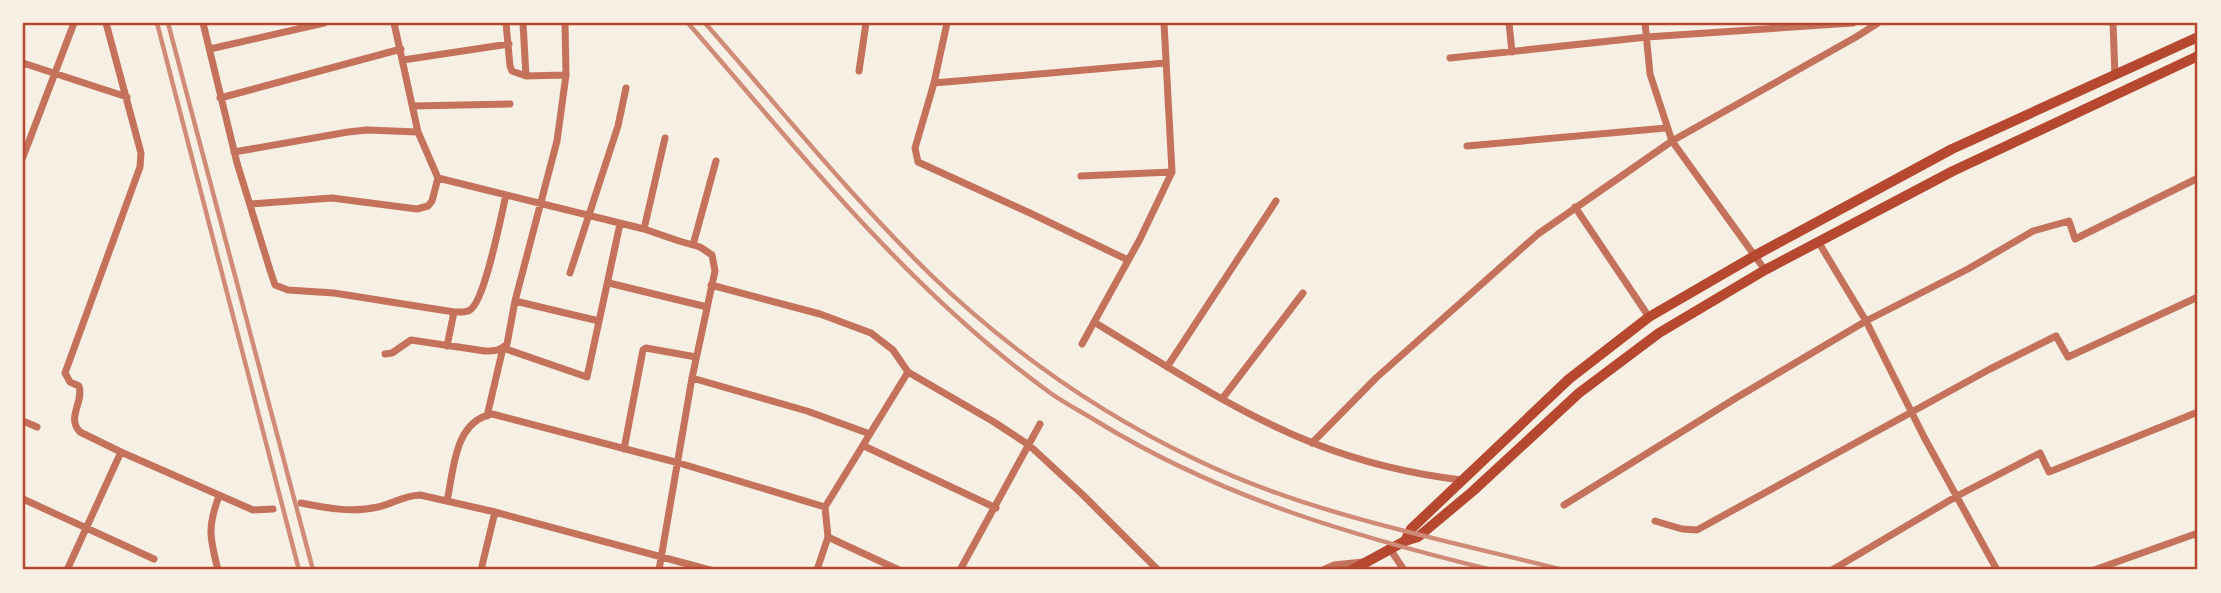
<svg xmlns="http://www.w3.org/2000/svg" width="2221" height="593" font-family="'PT Sans',sans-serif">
	<rect width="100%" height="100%" fill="#f6efe4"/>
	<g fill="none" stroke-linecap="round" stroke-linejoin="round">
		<path stroke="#c5725c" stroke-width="7" d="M 203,23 L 237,163 L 270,270 L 275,285 L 288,290 L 334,293 L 454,312 C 459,312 465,313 470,310 C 485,301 501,216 506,195
			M 506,23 L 510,66 L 512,71 L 526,76 L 566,75
			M 523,23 L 526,76
			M 947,23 L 934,83 L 915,148 L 918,162 L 1032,214 L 1128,260
			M 1509,23 L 1512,52
			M 1645,23 L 1650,74 L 1672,141 L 1765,270
			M 2113,23 L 2115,76
			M 210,49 L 324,23
			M 1450,58 L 1647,37 L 1853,23
			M 403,60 L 509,44
			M 23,63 L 127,97
			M 859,71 L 866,23
			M 934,83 L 1165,63
			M 220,98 L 401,49
			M 413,106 L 510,104
			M 1467,146 L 1666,128
			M 234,152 L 348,132 L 367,130 L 418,132
			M 23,157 L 74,23
			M 1081,176 L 1172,172
			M 438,178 L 644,229 L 679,241 L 700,247 L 712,255 L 715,271 L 692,378 L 659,570
			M 251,204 L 332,198 L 417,209 L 428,206 L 432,201 L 438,178 L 418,132 L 394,23
			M 1575,207 L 1649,317
			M 644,229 L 665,138
			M 1819,243 L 1866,321 L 1924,437 L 1997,570
			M 693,245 L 716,161
			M 570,273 L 618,126 L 626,88
			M 609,283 L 707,307
			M 711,285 L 820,314 L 871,333 L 893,350 L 908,372 L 994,422 L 1029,445 L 1083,495 L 1158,570
			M 515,301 L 599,321
			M 1094,322 C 1165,365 1235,412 1313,443 C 1361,462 1411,474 1462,480
			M 1082,344 L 1140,239 L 1172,172 L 1164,23
			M 447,346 L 454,312
			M 385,354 L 392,353 L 411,340 L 485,351 C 494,351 500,351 507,344 L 515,301 L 557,141 L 566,75 L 565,23
			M 1167,367 L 1276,201
			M 692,378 L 807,411 L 870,434
			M 1222,399 L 1303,293
			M 487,416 L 503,348 L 587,377 L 620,224
			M 23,421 L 37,427
			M 1312,443 L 1376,378 L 1538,234 L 1672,141 L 1856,37 L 1878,23
			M 864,446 L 996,508
			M 624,449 L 643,350 L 646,348 L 696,357
			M 121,452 L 253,510 L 273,509
			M 23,499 L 154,559
			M 447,501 C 454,469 454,422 492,414 L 679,463 L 825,507
			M 301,503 C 326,508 352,513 378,507 C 393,504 402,496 420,495 L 495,512 L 710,570
			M 1564,505 L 1736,398 L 1866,321 L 1968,269 L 2033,231 L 2069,221 L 2075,239 L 2198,178
			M 1655,521 L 1682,529 L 1697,530 L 1990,369 L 2056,336 L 2068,357 L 2198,297
			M 828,537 L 899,570
			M 1390,549 L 1404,570
			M 67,570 L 121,452 L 80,432 C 66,417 84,403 79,386 L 70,382 L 65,373 L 140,167 L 141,153 L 106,23
			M 218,570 C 210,538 207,528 219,496
			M 481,570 L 495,512
			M 817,570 L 828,537 L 825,507 L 908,372
			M 960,570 L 1040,424
			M 1323,570 L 1334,565 L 1363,562
			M 1832,570 L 1957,496 L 2040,453 L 2049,472 L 2198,412
			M 2094,570 L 2198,533"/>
		<path stroke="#b5482f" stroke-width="10" d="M 1405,541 L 1411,529 L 1569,379 L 1649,317 L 1756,255 L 1952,149 L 2198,37
			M 1352,570 L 1405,541 L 1418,537 L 1473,491 L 1579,393 L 1659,333 L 1765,270 L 1953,171 L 2198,56"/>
		<path stroke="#cf8b77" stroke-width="4.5" d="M 157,23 L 299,570
			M 168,23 L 313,570
			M 688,23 C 801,153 908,290 1049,392 C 1064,403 1082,412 1098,422 C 1222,498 1353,536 1492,570
			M 705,23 C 779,107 850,196 931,275 C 1010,351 1100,414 1199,461 C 1312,515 1442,539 1563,570"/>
	</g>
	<rect width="2221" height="593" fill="none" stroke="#f6efe4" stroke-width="49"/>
	<rect x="24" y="24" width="2172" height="544" fill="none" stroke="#b5482f" stroke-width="2.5"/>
</svg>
